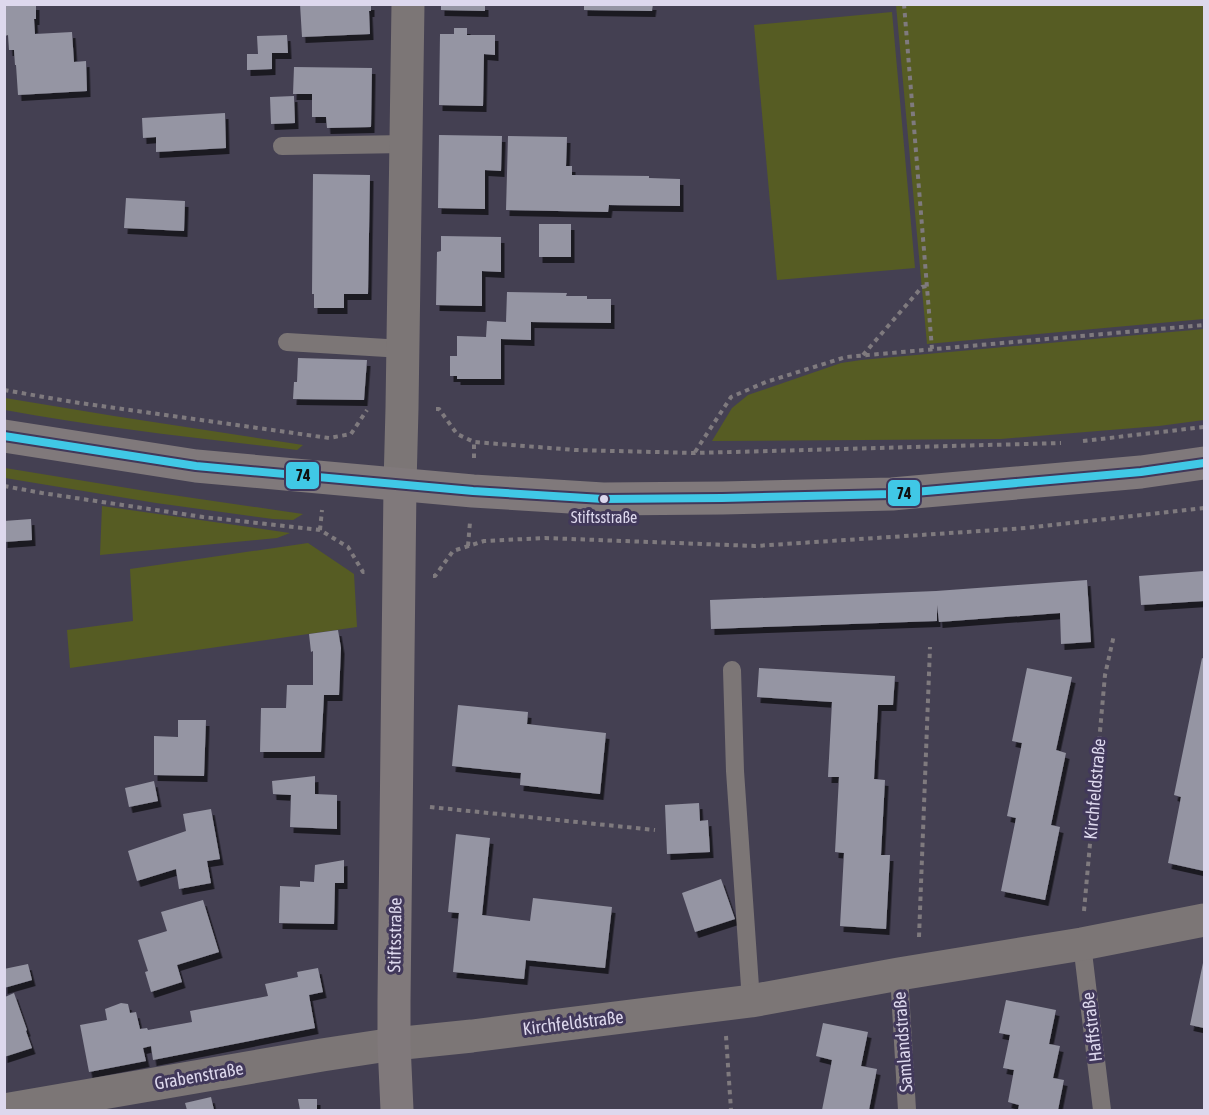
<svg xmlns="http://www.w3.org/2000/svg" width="1209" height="1115" font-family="'Asap Condensed',sans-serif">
	<defs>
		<filter id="shadow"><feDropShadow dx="3.5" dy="6" stdDeviation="0" flood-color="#0009"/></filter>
	</defs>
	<rect width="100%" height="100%" fill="#444052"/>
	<path fill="#565c23" d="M 896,5 L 1204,5 L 1204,319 L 927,344 Z
		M 892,12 L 915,268 L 777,280 L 754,25 Z
		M 1204,329 L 1204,420 L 1159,426 L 1001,439 L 712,441 L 732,408 L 748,395 L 841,363 L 861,360 Z
		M 5,398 L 114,416 L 303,445 L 297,450 C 199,438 101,428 5,410 Z
		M 5,468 L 152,492 L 303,514 L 293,520 L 273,519 L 156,503 L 5,478 Z
		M 102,506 L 290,533 L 277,538 L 100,555 Z
		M 308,543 L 354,574 L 357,627 L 70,668 L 67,630 L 133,621 L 130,569 Z"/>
	<path fill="#9595a3" filter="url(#shadow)" d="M 4,4 L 36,4 L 36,19 L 34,19 L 35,34 L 72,32 L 74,62 L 86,61 L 87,91 L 18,95 L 16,65 L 15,65 L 14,50 L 9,50 L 8,35 L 5,36 Z
		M 300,4 L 371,4 L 371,11 L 369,11 L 370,34 L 302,37 Z
		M 441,4 L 485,4 L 485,11 L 441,10 Z
		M 584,4 L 653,4 L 652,11 L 584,10 Z
		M 454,28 L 467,28 L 467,35 L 495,35 L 495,55 L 484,54 L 483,106 L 439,105 L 440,34 L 454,34 Z
		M 287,35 L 288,53 L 272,53 L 272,69 L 247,70 L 247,54 L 258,54 L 257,36 Z
		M 294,67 L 372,68 L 371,127 L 327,128 L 326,117 L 312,117 L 312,94 L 293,94 Z
		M 294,96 L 295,123 L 271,124 L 270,97 Z
		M 225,113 L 226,148 L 156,152 L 156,137 L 143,138 L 142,118 Z
		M 439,135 L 502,136 L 501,171 L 485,170 L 485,209 L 438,208 Z
		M 508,136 L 567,137 L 566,166 L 572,166 L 572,175 L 649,176 L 649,178 L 680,179 L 680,206 L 609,205 L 608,212 L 506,210 Z
		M 313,174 L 370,175 L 368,294 L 344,294 L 344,308 L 314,308 L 314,294 L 312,294 Z
		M 126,198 L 185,201 L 184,231 L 124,228 Z
		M 539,224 L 571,224 L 571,257 L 539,257 Z
		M 441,236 L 501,237 L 501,272 L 482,271 L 482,306 L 436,305 L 437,252 L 441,251 Z
		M 507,292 L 567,293 L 566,296 L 587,296 L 587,299 L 611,299 L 611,323 L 531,322 L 531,340 L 501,339 L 501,379 L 457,379 L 457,376 L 450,376 L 450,356 L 457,356 L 457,336 L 486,337 L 487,321 L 506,322 Z
		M 298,358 L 367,360 L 364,400 L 293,399 L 294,382 L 297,382 Z
		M 31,519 L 32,540 L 4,542 L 4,521 Z
		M 1204,571 L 1204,601 L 1141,605 L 1139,576 Z
		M 1087,580 L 1091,642 L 1061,644 L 1060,613 L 939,622 L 937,605 L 937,621 L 711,629 L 710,600 L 936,591 Z
		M 338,630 L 341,648 L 339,695 L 324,695 L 321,752 L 260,752 L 261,708 L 286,708 L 287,685 L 313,685 L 313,651 L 311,652 L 309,634 Z
		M 1202,658 L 1204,659 L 1204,871 L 1168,863 L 1181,797 L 1174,795 Z
		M 759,668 L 895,676 L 893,705 L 878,705 L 874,779 L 885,780 L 881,855 L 890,855 L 886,929 L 840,926 L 844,853 L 835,852 L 839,777 L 828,777 L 832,702 L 757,697 Z
		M 1027,668 L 1072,677 L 1056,750 L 1066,753 L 1051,825 L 1060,827 L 1045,900 L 1001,891 L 1016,818 L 1007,816 L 1022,743 L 1012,741 Z
		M 458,705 L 528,712 L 527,724 L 606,733 L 600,794 L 520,785 L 521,773 L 452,766 Z
		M 178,720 L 206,720 L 204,776 L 154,775 L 154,736 L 178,737 Z
		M 315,776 L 315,794 L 337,795 L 337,829 L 290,827 L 291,795 L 273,794 L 272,781 Z
		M 154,781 L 158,801 L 129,807 L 125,788 Z
		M 699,803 L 700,821 L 708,820 L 710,852 L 667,854 L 665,805 Z
		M 211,809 L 220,859 L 207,861 L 211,883 L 179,889 L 176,869 L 137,881 L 128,851 L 186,831 L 183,814 Z
		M 456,834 L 490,838 L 482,915 L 530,921 L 533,898 L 612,907 L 605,968 L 526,960 L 524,979 L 453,972 L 459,913 L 448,912 Z
		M 344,860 L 344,883 L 335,883 L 334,924 L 279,923 L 280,886 L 300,887 L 300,881 L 314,882 L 315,865 Z
		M 721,879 L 735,919 L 695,932 L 682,893 Z
		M 203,900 L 219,952 L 177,965 L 182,982 L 151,992 L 145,972 L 148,971 L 138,940 L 167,931 L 161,912 Z
		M 1203,963 L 1204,963 L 1204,1028 L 1190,1025 Z
		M 28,964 L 32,980 L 4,988 L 4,969 Z
		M 318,968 L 323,992 L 309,995 L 315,1028 L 153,1060 L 151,1046 L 143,1048 L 146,1061 L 89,1072 L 80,1025 L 107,1020 L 105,1009 L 121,1003 L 128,1004 L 130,1013 L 136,1012 L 140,1029 L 147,1028 L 148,1030 L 192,1022 L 190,1011 L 268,996 L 265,984 L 298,977 L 297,972 Z
		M 14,993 L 27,1030 L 26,1031 L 32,1048 L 4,1057 L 5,997 Z
		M 1006,1000 L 1056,1010 L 1049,1044 L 1060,1046 L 1053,1078 L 1064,1080 L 1058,1110 L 1018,1110 L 1019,1105 L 1008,1102 L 1014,1070 L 1003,1068 L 1010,1035 L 999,1033 Z
		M 823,1023 L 868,1032 L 861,1066 L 877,1069 L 869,1110 L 822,1110 L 832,1060 L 816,1056 Z
		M 211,1097 L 214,1110 L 187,1110 L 185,1103 Z
		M 298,1099 L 317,1099 L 317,1110 L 300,1110 Z"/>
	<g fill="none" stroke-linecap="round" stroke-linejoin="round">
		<path stroke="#7f7a7e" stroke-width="4" stroke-dasharray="4.5 4.5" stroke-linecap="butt" d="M 904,4 L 932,349
			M 863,355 L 922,287 L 927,286
			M 4,390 L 73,402 L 329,438 L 351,434 L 367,410
			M 436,409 L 439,409 L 457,434 L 474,442 L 575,450 L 695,453 L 1061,443
			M 1083,441 L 1204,427
			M 695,452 L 731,397 L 766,382 L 846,357 L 1204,325
			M 474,458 L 474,442
			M 4,486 L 42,493 L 203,517 L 320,530 L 348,547 L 363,572 L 365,572
			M 320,530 L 322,510
			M 468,546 L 470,522
			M 433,576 L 435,576 L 453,551 L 484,541 L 545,538 L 755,546 L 1026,528 L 1204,508
			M 430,807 L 655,830
			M 1084,911 L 1105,675 L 1114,635
			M 919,937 L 930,647
			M 726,1036 L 731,1110"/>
		<path stroke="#7c7676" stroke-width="18" d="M 282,146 L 406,144
			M 287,342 L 403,349
			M 732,670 L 735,771 L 751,1001
			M 1082,944 L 1102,1110
			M 899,974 L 907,1110"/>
		<path stroke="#7c7676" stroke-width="33" d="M 400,485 L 402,408 L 408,4
			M 4,1110 L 322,1055 L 394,1044 L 472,1036 L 751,1001 L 899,974 L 1082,944 L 1204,920"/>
		<path stroke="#80797b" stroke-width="33" d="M 4,436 L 196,466 L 473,491 L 603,499 L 722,498 L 892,494 L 1141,472 L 1204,463
			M 397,1110 L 394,1044 L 394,1001 L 400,485"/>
		<g stroke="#41385a" stroke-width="12">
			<path id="bus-1" d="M 4,436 L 196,466 L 473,491 L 603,499 L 722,498 L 892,494 L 1141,472 L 1204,463"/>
		</g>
		<use href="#bus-1" stroke="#40c8e6" stroke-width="8"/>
	</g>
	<circle fill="#ddd8ed" stroke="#41385a" stroke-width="2" cx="604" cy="499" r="5"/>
	<g text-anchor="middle" stroke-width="6" stroke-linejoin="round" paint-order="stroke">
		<g font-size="16" fill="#ddd8ed" stroke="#41385a">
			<text x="604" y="523">Stiftsstraße</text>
		</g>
		<g font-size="18" fill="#ddd8ed" stroke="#41385a">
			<text transform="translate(1095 789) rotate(-85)" y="6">Kirchfeldstraße</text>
			<text transform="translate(395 935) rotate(-89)" y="6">Stiftsstraße</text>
			<text transform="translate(573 1023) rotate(-7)" y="6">Kirchfeldstraße</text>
			<text transform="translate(1092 1027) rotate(-97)" y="6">Haffstraße</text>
			<text transform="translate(903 1042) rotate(-94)" y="6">Samlandstraße</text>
			<text transform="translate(199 1076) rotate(-10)" y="6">Grabenstraße</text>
		</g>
	</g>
	<g stroke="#41385a" stroke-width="2">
		<rect x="285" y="461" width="35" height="29" rx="6" fill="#40c8e6"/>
		<rect x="887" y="479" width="34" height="28" rx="6" fill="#40c8e6"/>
	</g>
	<g font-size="16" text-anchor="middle" font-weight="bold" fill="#111">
		<text x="303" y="481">74</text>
		<text x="904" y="499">74</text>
	</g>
	<rect width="1209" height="1115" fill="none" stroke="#ddd8ed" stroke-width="12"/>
</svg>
